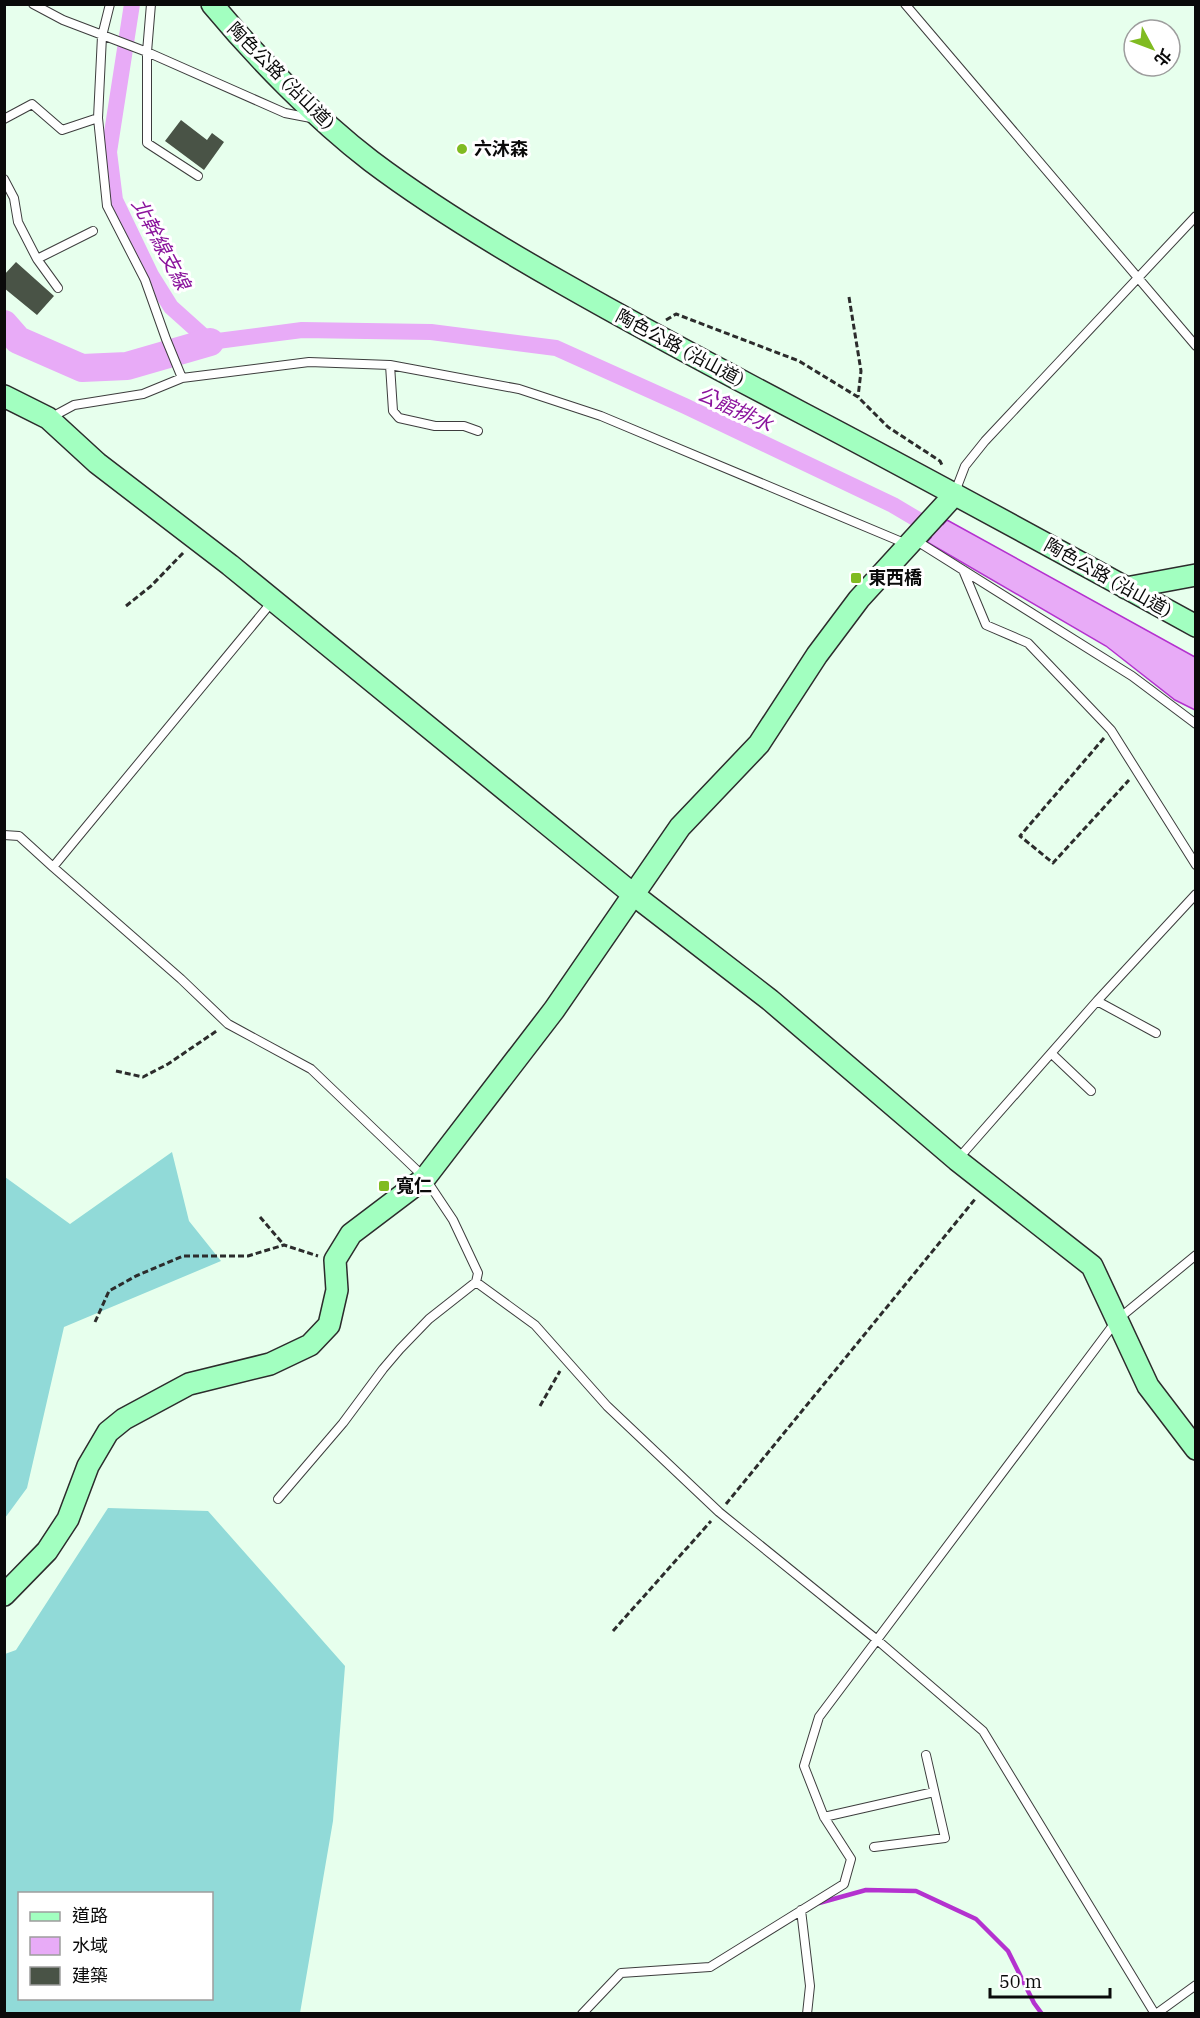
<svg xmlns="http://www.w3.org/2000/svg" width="1200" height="2018" font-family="'IBM Plex Serif','Noto Sans TC',serif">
	<rect width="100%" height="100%" fill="#e7ffed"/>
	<path fill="#91dad8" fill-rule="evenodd" d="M 172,1152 L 189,1221 L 221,1261 L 64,1327 L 27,1488 L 5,1518 L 5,1177 L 70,1224 Z
		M 108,1508 L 208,1511 L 345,1666 L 333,1821 L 300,2013 L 5,2013 L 5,1654 L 16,1650 ZM 20,1894 L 212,1894 L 212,1998 L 20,1998 Z"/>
	<path fill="#e8abf7" stroke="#b432cf" stroke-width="1.5" d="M 947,520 L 1195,657 L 1195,710 L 1175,700 L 1106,646 L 927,542 Z"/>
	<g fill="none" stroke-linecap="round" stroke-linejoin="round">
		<path stroke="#b432cf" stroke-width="4.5" d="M 819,1903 L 866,1890 L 916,1891 L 976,1919 L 1008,1951 L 1034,2003 L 1042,2014"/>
		<path stroke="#e8abf7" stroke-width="16" d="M 132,4 L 109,152 L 115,200 L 151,275 L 171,307 L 210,342 L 302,330 L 431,332 L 556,348 L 685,406 L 893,505 L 937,531"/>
		<path stroke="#e8abf7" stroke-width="28" d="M 4,324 L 18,340 L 82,368 L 127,366 L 210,342"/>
	</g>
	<path fill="#495346" d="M 181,120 L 207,140 L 212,133 L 224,142 L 204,170 L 165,141 Z
		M 16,262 L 54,296 L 37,315 L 4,288 L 4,275 Z"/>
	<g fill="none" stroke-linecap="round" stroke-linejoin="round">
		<g stroke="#3d3d3d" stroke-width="10">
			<path id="lane" d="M 33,4 L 63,20 L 147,52 L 285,113 L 311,118
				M 110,4 L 102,36 L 98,118 L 107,206 L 145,280 L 166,339 L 182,378
				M 151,4 L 147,52 L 147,143 L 198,176
				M 905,4 L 1196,346
				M 4,119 L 32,104 L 62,130 L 98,118
				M 4,179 L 14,198 L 18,222 L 37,259 L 58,288
				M 37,259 L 93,231
				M 390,365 L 393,411 L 399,418 L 435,426 L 464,426 L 478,431
				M 50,418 L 74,405 L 143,394 L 182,378 L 309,362 L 390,365 L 519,389 L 601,416 L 909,545 L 920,543 L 1132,676 L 1196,724
				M 955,492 L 965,466 L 985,441 L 1196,216
				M 963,570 L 986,625 L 1028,643 L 1111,730 L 1196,865
				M 4,835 L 19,836 L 53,867 L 271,603
				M 53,867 L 181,979 L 228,1024 L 311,1069 L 425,1178 L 453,1220 L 478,1273 L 476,1282 L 429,1319 L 400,1349 L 383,1369 L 343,1423 L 278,1499
				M 1097,1001 L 1156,1033
				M 1052,1054 L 1091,1091
				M 958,1159 L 1097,1001 L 1196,894
				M 476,1282 L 535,1325 L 607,1406 L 719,1512 L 876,1639 L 983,1731 L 1155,2014
				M 824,1817 L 934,1792
				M 874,1847 L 945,1838 L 926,1755
				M 801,1910 L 810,1986 L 807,2014
				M 582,2014 L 621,1973 L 710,1967 L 844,1884 L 851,1859 L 824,1817 L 804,1766 L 819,1717 L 1117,1320 L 1196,1255
				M 1156,2014 L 1196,1985"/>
		</g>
		<g stroke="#2c2c2c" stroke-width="24">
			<path id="secondary" d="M 212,4 C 257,58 315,118 371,161 C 432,207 497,246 564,284 C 643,329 722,371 802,413 C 934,482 1065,554 1196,626
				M 4,396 L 48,418 L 97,463 L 230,565 L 634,895 L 770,1000 L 957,1160 L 1092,1266 L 1148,1386 L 1196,1449
				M 1126,588 L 1196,575
				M 4,1595 L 47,1551 L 68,1519 L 88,1466 L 108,1432 L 124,1419 L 189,1384 L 270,1364 L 310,1345 L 329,1325 L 337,1290 L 335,1260 L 351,1234 L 425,1178 L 554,1010 L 680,827 L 759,744 L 817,655 L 859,599 L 955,494"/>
		</g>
		<path stroke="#2c2c2c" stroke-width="3" stroke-dasharray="6 3" stroke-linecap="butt" d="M 849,297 L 861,371 L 858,397
			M 666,320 L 676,314 L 799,361 L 858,397 L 888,427 L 940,461 L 943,467
			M 126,606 L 151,586 L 184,552
			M 1104,738 L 1020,836 L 1053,863 L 1129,780
			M 116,1071 L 143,1077 L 168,1064 L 218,1030
			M 260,1217 L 284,1245
			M 95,1322 L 109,1291 L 136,1276 L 183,1256 L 248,1256 L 284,1245 L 318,1256
			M 540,1406 L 560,1371
			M 726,1504 L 976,1198
			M 613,1631 L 711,1521"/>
		<use href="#lane" stroke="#fff" stroke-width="8"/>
		<use href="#secondary" stroke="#a2ffc0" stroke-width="21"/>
	</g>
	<g fill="#80bb21" stroke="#fff" stroke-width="2">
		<circle cx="462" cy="149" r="6"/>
		<rect x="850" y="572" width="12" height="12" rx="3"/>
		<rect x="378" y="1180" width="12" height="12" rx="3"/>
	</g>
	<g text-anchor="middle" stroke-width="6" stroke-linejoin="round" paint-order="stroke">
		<g font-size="18" fill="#0a0a0a" stroke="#fff">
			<text transform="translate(281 76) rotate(45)" y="6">陶色公路 (沿山道)</text>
			<text transform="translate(680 348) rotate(28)" y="6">陶色公路 (沿山道)</text>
			<text transform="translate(1108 578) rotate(29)" y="6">陶色公路 (沿山道)</text>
		</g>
		<g font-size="18" font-weight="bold" fill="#0a0a0a" stroke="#fff" text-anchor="start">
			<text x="474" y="155">六沐森</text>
			<text x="868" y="584">東西橋</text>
			<text x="396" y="1192">寬仁</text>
		</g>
		<g font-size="20" font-style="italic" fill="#8a139c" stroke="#fff">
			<text transform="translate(161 244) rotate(62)" y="7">北幹線支線</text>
			<text transform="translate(735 409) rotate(25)" y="7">公館排水</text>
		</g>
	</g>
	<rect width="1200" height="2018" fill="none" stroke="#0a0a0a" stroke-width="12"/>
	<rect x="18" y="1892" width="195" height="108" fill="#ffffff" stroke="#9d9d9d" stroke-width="1.5"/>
	<rect x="30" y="1912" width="30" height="9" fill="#a2ffc0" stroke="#9d9d9d" stroke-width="1.5"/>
	<text x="72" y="1922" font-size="18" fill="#0a0a0a">道路</text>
	<rect x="30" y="1937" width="30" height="18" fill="#e8abf7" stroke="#9d9d9d" stroke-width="1.5"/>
	<text x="72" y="1952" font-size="18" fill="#0a0a0a">水域</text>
	<rect x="30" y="1967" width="30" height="18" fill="#495346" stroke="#9d9d9d" stroke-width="1.5"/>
	<text x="72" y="1982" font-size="18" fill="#0a0a0a">建築</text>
	<g transform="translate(1152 48) rotate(131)"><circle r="28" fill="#ffffff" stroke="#9d9d9d" stroke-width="1.5"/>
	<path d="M0-4.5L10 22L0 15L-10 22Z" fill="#80bb21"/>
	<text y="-9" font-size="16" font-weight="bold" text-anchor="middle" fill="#0a0a0a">北</text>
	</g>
	<path d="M990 1988v9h120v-9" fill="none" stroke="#0a0a0a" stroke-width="3"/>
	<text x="999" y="1988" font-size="18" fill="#0a0a0a" stroke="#ffffff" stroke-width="4.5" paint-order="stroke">50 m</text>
</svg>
